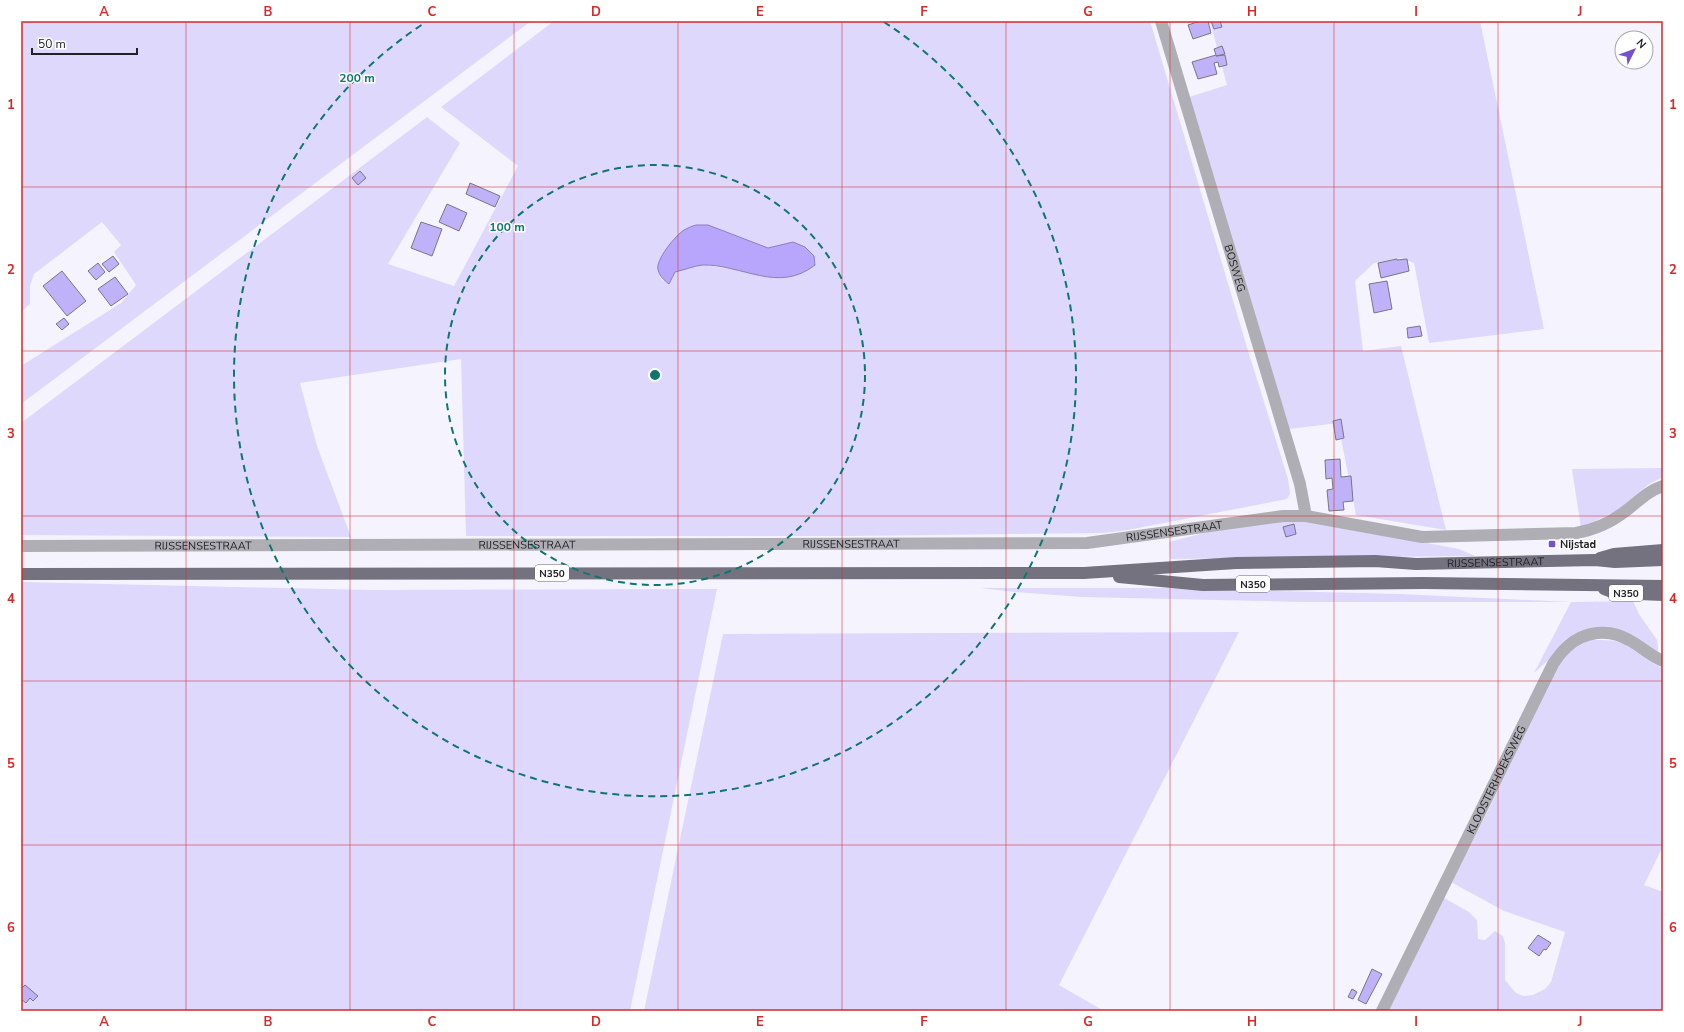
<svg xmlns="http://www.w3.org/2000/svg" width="1684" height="1032" font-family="'Nunito Sans',sans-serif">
	<rect width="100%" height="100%" fill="#f5f4fe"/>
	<path fill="#ded8fd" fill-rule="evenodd" d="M 21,21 L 531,21 L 21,404 L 21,366 L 121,303 L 136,285 L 114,252 L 121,245 L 102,222 L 34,274 L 30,286 L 30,304 L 21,312 Z
		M 554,21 L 1150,21 L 1246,344 L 1288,479 L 1290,494 L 1287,499 L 1128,530 L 1104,533 L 850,536 L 466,536 L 461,359 L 300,383 L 317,446 L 351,537 L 21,535 L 21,423 L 427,117 L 460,143 L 388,264 L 454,286 L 518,166 L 441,107 ZM 708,225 L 768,248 L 793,242 L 805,247 L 814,256 L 815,265 L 731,269 L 702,265 L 675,272 L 669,284 L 661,279 L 657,269 Z
		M 1210,21 L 1480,21 L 1544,329 L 1429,343 L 1414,263 L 1401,258 L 1374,263 L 1355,281 L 1363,351 L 1401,346 L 1446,530 L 1356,515 L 1338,423 L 1289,429 L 1189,97 L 1227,85 Z
		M 1663,468 L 1663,477 L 1649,484 L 1618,510 L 1581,528 L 1572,469 Z
		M 1288,519 L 1348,528 L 1459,549 L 1475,556 L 1170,559 L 1169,542 L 1215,530 Z
		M 21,582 L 369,590 L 717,589 L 630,1011 L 21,1011 Z
		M 980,588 L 1167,588 L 1400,594 L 1571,602 L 1633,601 L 1639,614 L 1657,640 L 1658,649 L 1657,656 L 1613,630 L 1566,644 L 1534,673 L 1571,602 L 1307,602 L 1081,597 L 1015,592 Z
		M 1239,632 L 1059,985 L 1104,1011 L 644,1011 L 723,634 Z
		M 1589,640 C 1604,640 1619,639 1632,647 C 1643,654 1651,664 1663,668 L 1663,846 L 1644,885 L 1663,892 L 1663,1011 L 1388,1011 L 1444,898 L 1469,912 L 1477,920 L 1478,939 L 1485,940 L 1495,931 L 1503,936 L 1505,943 L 1505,980 L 1516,993 L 1523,996 L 1533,995 L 1545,989 L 1551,982 L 1565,932 L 1504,911 L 1451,882 L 1490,807 L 1557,665 L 1570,651 Z"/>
	<path fill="#b8a6fd" stroke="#8b7ebd" d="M 696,225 L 708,225 L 768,248 L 793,242 L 805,247 L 814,256 L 815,265 C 778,294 742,264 702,265 C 694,266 684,270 675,272 L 669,284 C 664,280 660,277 658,270 C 655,260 676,235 684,230 C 688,228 692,226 696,225 Z"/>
	<path fill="#bfb2f8" stroke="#787685" d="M 1200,21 L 1208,21 L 1211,33 L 1193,39 L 1188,25 Z
		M 1211,21 L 1220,21 L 1222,27 L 1214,29 Z
		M 1222,46 L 1225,54 L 1216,56 L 1225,55 L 1227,65 L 1219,67 L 1218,62 L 1214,63 L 1217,74 L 1198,79 L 1192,62 L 1216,55 L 1214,49 Z
		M 360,171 L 366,178 L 358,185 L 352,178 Z
		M 470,183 L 500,196 L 495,207 L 466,194 Z
		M 447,204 L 467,213 L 459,231 L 439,222 Z
		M 421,222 L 442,229 L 432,256 L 411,248 Z
		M 113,256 L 119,264 L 109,272 L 102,264 Z
		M 1397,259 L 1397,260 L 1407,259 L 1409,271 L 1381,278 L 1378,263 Z
		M 98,263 L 105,272 L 96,280 L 88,271 Z
		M 62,271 L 86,301 L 67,316 L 43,286 Z
		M 115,277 L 128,294 L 111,306 L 98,289 Z
		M 1387,281 L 1392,309 L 1374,313 L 1369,284 Z
		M 64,318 L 69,324 L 62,330 L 56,324 Z
		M 1420,326 L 1422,336 L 1408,338 L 1407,328 Z
		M 1341,419 L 1344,438 L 1336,440 L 1333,421 Z
		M 1340,459 L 1341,477 L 1351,476 L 1353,501 L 1343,502 L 1344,510 L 1329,511 L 1327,490 L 1333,489 L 1332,478 L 1326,479 L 1325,460 Z
		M 1294,524 L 1296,534 L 1286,537 L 1283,527 Z
		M 1538,935 L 1551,943 L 1546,950 L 1544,949 L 1539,956 L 1528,948 Z
		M 1372,969 L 1382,974 L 1366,1004 L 1358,1000 Z
		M 25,985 L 38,996 L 33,1001 L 30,998 L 26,1003 L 21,999 L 21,989 Z
		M 1352,989 L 1357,992 L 1353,999 L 1348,997 Z"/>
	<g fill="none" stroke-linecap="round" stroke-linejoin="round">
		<g stroke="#afaeb5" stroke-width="12">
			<path id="s1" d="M 1161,21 L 1300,484 L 1306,516"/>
			<path id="s2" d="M 21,546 L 1087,543 L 1283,516 L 1306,516 L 1422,537 L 1576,533 C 1594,530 1613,521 1627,510 C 1640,500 1648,491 1663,486"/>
			<path id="s3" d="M 1382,1011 L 1553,664 C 1557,658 1561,652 1567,647 C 1584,631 1609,628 1629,640 C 1641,646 1650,656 1663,661"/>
		</g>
		<g stroke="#74727f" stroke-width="12">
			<path d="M 1600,558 L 1614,554 L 1663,550"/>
			<path id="s4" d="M 21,574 L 1084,573 L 1236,563 L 1375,561 L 1416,564 L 1595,560 L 1615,562 L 1663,560"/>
			<path d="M 1119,577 L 1203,585 L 1423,583 L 1663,586"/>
			<path d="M 1604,589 L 1614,593 L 1663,595"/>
		</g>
	</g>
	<path fill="none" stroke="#d62828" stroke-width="1" stroke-opacity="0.55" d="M 186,21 L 186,1011M 350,21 L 350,1011M 514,21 L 514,1011M 678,21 L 678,1011M 842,21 L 842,1011M 1006,21 L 1006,1011M 1170,21 L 1170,1011M 1334,21 L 1334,1011M 1498,21 L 1498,1011M 21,187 L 1663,187M 21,351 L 1663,351M 21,516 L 1663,516M 21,681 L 1663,681M 21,845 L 1663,845"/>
	<g fill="none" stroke="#0f766e" stroke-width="2" stroke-dasharray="7 5">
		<circle cx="655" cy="375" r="210"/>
		<path d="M884 22A421 421 0 1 1 426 22"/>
	</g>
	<rect fill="#7551cb" stroke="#fff" stroke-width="1.5" x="1548" y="540" width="8" height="8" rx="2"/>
	<g text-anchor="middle" stroke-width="3" stroke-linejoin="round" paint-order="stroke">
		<g fill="#fff" stroke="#646468" stroke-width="1">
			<rect x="535" y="565" width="34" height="16" rx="3"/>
			<rect x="1236" y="576" width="34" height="16" rx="3"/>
			<rect x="1609" y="585" width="34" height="16" rx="3"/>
		</g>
		<g font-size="10" font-weight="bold" fill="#222127">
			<text x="552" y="577">N350</text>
			<text x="1253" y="588">N350</text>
			<text x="1626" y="597">N350</text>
		</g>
		<g font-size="11" fill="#222127" stroke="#fff">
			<text dy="4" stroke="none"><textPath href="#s1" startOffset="258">BOSWEG</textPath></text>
			<text dy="4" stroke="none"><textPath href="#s2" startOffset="1154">RIJSSENSESTRAAT</textPath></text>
			<text dy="4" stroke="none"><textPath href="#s2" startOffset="506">RIJSSENSESTRAAT</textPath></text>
			<text dy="4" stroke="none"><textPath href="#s2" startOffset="830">RIJSSENSESTRAAT</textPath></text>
			<text dy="4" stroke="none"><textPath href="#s2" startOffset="182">RIJSSENSESTRAAT</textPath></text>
			<text dy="4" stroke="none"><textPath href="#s4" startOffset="1475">RIJSSENSESTRAAT</textPath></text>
			<text dy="4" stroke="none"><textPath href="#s3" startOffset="258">KLOOSTERHOEKSWEG</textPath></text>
		</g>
		<g font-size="11" font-weight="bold" fill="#222127" stroke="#fff" text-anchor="start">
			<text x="1560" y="548">Nijstad</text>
		</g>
	</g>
	<circle cx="655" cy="375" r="6" fill="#0f766e" stroke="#fff" stroke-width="2"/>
	<g font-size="12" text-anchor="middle" font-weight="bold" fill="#0f766e" stroke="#fff" stroke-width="3" stroke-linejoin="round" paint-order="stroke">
		<text x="357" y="82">200 m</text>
		<text x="507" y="231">100 m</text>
	</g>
	<rect width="1684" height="1032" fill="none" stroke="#ffffff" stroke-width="44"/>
	<g transform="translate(1634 50) rotate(48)"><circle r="19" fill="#ffffff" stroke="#a7a6a9"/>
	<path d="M0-3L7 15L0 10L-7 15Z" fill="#7551cb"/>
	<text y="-6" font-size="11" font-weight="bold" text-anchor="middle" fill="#222127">N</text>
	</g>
	<path d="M32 48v6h105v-6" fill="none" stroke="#222127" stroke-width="2"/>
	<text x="38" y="48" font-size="12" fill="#222127" stroke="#ffffff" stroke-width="3" paint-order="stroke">50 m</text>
	<rect x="22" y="22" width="1640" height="988" fill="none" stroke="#d62828" stroke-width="1.5"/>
	<g font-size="13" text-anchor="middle" font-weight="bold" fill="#d62828">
		<text x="104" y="16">A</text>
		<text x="268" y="16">B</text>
		<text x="432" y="16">C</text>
		<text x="596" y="16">D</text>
		<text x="760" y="16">E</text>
		<text x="924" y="16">F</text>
		<text x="1088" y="16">G</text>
		<text x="1252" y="16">H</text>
		<text x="1416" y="16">I</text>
		<text x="1580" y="16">J</text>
		<text x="11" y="109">1</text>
		<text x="1673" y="109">1</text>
		<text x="11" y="274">2</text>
		<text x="1673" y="274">2</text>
		<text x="11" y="438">3</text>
		<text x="1673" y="438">3</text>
		<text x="11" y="603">4</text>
		<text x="1673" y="603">4</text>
		<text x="11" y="768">5</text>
		<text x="1673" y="768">5</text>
		<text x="11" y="932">6</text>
		<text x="1673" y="932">6</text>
		<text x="104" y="1026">A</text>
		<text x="268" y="1026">B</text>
		<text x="432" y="1026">C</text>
		<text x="596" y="1026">D</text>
		<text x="760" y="1026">E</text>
		<text x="924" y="1026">F</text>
		<text x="1088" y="1026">G</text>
		<text x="1252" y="1026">H</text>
		<text x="1416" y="1026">I</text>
		<text x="1580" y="1026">J</text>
	</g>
</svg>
